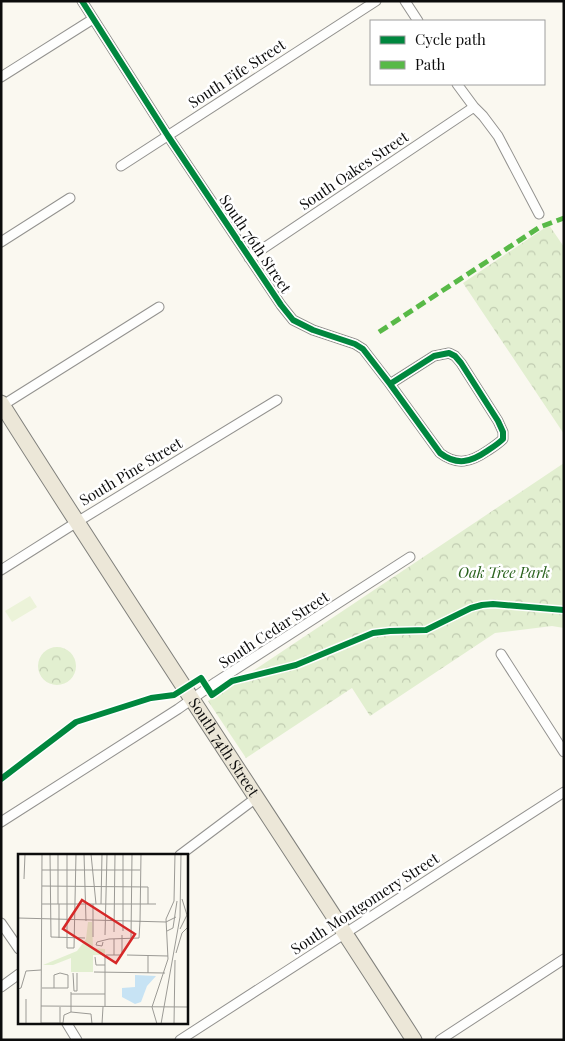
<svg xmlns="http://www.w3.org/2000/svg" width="565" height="1041" font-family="'Playfair Display',serif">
	<defs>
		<pattern id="park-crowns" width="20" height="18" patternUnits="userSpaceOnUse" patternTransform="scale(1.25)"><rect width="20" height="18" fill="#e2efd0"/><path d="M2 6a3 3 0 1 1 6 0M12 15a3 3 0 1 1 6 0" fill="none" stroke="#c1ccb1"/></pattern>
	</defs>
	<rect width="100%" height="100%" fill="#faf8f0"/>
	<path fill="url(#park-crowns)" d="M 549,225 L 564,247 L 564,434 L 463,283 Z
		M 564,463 L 564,628 L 552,626 L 495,633 L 370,716 L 352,688 L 246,758 L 208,701 Z
		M38 666a19 19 0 1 1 38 0a19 19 0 1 1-38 0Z"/>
	<path fill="#ecf3d9" d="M 30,596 L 37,607 L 12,622 L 5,611 Z"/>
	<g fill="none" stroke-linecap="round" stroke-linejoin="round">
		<g stroke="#93928f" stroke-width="11">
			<path id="street" d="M 82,1 L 168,136 L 281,305 L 293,320 L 313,330 L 355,344 L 363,349 L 390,384 L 440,453 C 457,466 471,462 487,451 C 493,447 498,444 503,439 L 503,432 L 498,421 L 461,363 L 455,356 L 449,353 L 434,356 L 390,384
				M 405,1 L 418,21
				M 1,77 L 93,19
				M 457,84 L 474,107 L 483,116 L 498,136 L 539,214
				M 121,166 L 376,1
				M 1,242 L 70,198
				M 249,258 L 474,107
				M 3,405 L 159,307
				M 1,570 L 77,522 L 277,400
				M 501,654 L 564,752
				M 1,822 L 178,709 L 216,682 L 410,557
				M 180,855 L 256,798
				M 1,923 L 19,949
				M 1,987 L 19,974
				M 66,1022 L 77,1040
				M 180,1040 L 564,792
				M 440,1040 L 564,959"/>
		</g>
		<g stroke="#80807c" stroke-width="17">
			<g id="primary">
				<path id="s1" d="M 1,403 C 136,617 277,827 414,1040"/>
			</g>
		</g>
		<use href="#street" stroke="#fefefd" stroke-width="9"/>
		<use href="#primary" stroke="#ece7d8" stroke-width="15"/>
		<path stroke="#58b947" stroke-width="5" stroke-dasharray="10 5" stroke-linecap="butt" d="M 379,332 L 540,227 L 564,218"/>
		<g stroke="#fff" stroke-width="9">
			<path id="cycleway" d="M 82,1 L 168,136 L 281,305 L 293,320 L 313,330 L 355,344 L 363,349 L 390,384 L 440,453 C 457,466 471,462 487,451 C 493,447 498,444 503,439 L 503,432 L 498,421 L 461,363 L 455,356 L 449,353 L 434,356 L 390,384
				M 1,779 L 76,722 L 151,698 L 174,695 L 201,678 L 212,695 L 232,681 L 296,665 L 373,633 L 390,631 L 426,630 L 471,608 L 482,605 L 493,604 L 564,610"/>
		</g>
		<use href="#cycleway" stroke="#00873e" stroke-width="6"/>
	</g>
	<g text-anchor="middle" stroke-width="5" stroke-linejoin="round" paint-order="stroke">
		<g font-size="15" fill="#0c0c0c" stroke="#fff">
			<text transform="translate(237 74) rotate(-33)" y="5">South Fife Street</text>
			<text transform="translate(354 171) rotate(-34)" y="5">South Oakes Street</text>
			<text transform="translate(255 244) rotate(56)" y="5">South 76th Street</text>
			<text transform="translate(131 472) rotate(-31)" y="5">South Pine Street</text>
			<text transform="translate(274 630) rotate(-33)" y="5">South Cedar Street</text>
			<text dy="5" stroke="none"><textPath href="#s1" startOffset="410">South 74th Street</textPath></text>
			<text transform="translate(365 904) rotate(-33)" y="5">South Montgomery Street</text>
		</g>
		<g font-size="15" font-style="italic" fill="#2a621d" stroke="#fff">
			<text x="504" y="578">Oak Tree Park</text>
		</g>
	</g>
	<g transform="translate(18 854)">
		<rect width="170" height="170" fill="#faf8f0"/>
		<path d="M 70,68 L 74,68 L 75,94 L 87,95 L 87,101 L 75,101 L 75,118 L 53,118 L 53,104 L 35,111 L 25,111 L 59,97 L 68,85 Z" fill="#e2efd0"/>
		<path d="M 117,121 L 138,122 L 129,132 L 123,148 L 117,150 L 104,143 L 104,134 L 117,133 Z" fill="#c7e3f4"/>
		<path fill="none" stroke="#9b9a95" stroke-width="1" d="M 32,0 L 33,83 L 67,84M 49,0 L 49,94 L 56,94 L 58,0M 66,0 L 68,67M 73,0 L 78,50M 24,16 L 122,16M 6,25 L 7,0M 24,32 L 130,33 L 130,50M 24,50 L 138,50M 40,50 L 40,0M 41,50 L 41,84M 83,50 L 84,0M 0,64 L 148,68 L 158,63M 122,68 L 123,0M 162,75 L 169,61 L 164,45M 105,77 L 105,0M 149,77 L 155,74 L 159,47M 96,78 L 97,0M 87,81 L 89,0M 75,83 L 75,50M 113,84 L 114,0M 96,85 L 96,101M 85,88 L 84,92 L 78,91 L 79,88 L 91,85 L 121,84 L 122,67M 158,99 L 164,79 L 170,73M 88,101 L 104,101 L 104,81M 109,101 L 150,102M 130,101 L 130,119M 87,102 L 87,153M 77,103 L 78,111 L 87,111M 76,118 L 147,119M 55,119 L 56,137 L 59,137 L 59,119M 24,134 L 50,134M 36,134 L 36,121 L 42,119 L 50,121 L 50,134M 0,135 L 3,134 L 8,117 L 23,116M 53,138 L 53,158M 53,140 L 87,140M 23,152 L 170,153M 134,153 L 150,105 L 148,65 L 156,47 L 157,0M 134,153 L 139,170M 53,158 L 73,160 L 74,170M 23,169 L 45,169 L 46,161 L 53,158M 42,169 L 42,153M 8,170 L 8,145M 23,170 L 24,0M 84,170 L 85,153M 143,170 L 162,63 L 163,0M 156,170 L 157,106"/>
		<path fill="#d62828" fill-opacity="0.15" stroke="#d62828" stroke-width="2.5" d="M 64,46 L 117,80 L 98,109 L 45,75 Z"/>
		<rect width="170" height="170" fill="none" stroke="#0c0c0c" stroke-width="2.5"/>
	</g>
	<rect width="565" height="1041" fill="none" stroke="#0c0c0c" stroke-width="5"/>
	<rect x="370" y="20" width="175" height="65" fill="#ffffff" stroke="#9e9e9e"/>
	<rect x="380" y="36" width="25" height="8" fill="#00873e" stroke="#9e9e9e"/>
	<text x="415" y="45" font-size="15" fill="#0c0c0c">Cycle path</text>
	<rect x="380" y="61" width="25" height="8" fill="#58b947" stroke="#9e9e9e"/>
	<text x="415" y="70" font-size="15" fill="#0c0c0c">Path</text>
</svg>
